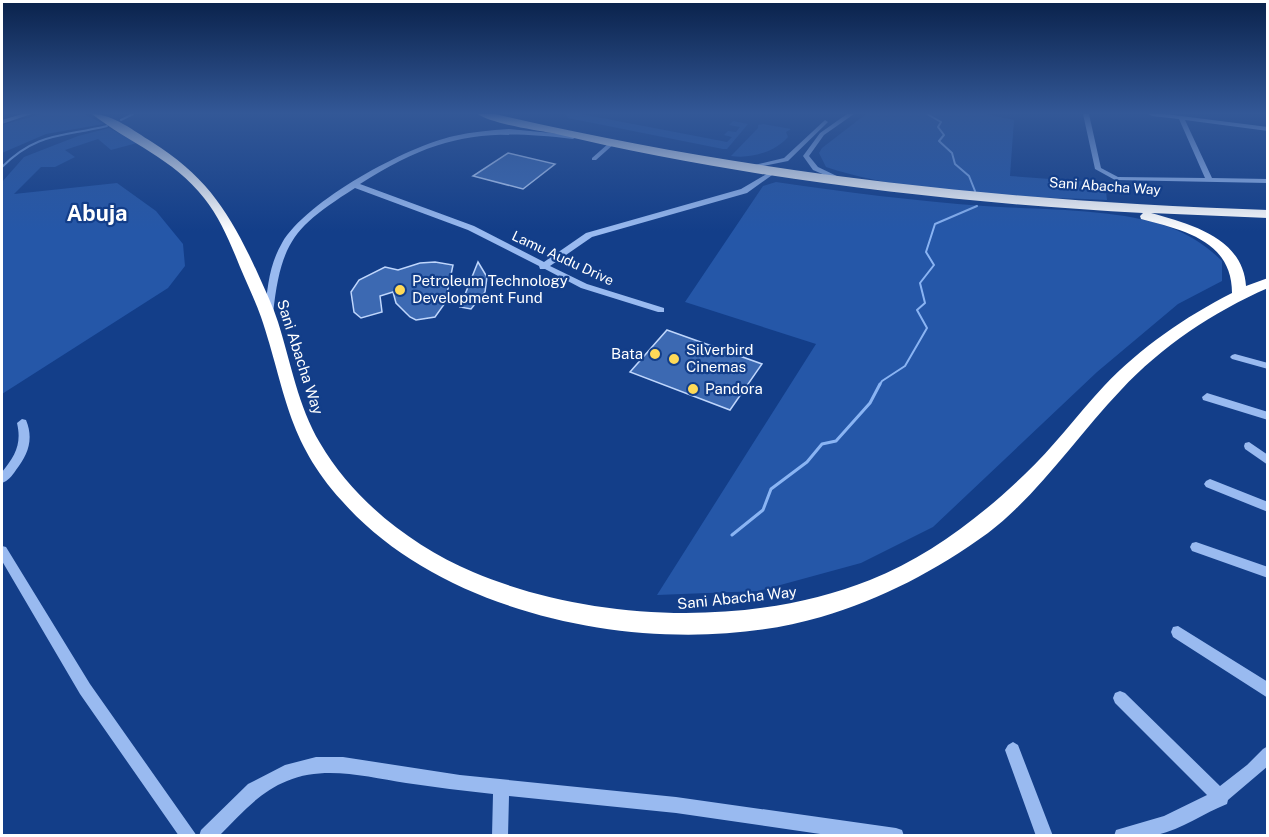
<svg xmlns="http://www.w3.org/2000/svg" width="1269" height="837" font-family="'Public Sans',sans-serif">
	<rect width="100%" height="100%" fill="#133e89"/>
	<path fill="#2557a8" d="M 41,114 L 84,114 L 104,124 L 46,134 L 2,153 L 2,125 Z
		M 565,114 L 581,114 L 727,142 L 732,137 L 724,135 L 728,131 L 736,132 L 740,127 L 729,125 L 733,121 L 748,124 L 727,149 L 723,149 L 568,118 Z
		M 866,114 L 985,114 L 1014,120 L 1010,176 L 1105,183 L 1107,200 C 1019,196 910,195 826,167 L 819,153 L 822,148 Z
		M 763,124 L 791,129 L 786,132 L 788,137 C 775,152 751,159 731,156 L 758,128 L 758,125 Z
		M 109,128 L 137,143 L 111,150 L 98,139 L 65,150 L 75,157 L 55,167 L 41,167 L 14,194 L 117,183 L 156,211 L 183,244 L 185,266 L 168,288 L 2,394 L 2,182 L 24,157 L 78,136 Z
		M 776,182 C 845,192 914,201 984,206 C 1040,210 1117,208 1169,227 C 1190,235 1207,246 1222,261 L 1222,281 L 1178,304 L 1097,372 L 933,527 L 861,563 L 758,591 L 657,595 L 816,344 L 685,302 L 763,186 Z"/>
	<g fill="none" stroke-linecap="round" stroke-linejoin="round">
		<path stroke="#8ab4f3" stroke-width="2" d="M 927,114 L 941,122 L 938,127 L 944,135 L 939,141 L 952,153 L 955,164 L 969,176 L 975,191
			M 121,120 L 133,114
			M 2,167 C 37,132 62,137 107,126
			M 879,386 L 882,381 L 905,366 L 927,328 L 917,310 L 925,303 L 920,283 L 934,265 L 926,252 L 935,224 L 977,206"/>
		<path stroke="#8ab4f3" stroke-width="3" d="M 732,535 L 763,510 L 771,489 L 807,462 L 822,444 L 836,441 L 870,403 L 880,384"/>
	</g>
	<path fill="#3c69b2" stroke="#bfd6fc" stroke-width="1.5" d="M 508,153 L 555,164 L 523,189 L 473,176 Z
		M 435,262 L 453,265 L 445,303 L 435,317 L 416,320 L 410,317 L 396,303 L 393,292 L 380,296 L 382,312 L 361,318 L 354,312 L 351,292 L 359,280 L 385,267 L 398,270 L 420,263 Z
		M 478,262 L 487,277 L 485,292 L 471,309 L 460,307 Z
		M 667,330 L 762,364 L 730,410 L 630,372 Z"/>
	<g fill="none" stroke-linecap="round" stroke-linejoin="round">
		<path fill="#99baf0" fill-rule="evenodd" d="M 22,114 L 31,114 L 2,124 L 2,120 Z
			M 847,114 L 854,114 L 824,135 L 809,156 L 818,167 L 841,178 L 842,179 L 839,181 L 813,170 L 803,156 L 820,133 Z
			M 1083,114 L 1089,114 L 1101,168 L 1118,177 L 1205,178 L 1179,119 L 1152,116 L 1149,114 L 1165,114 L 1268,127 L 1268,131 L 1185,120 L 1212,178 L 1268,179 L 1268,183 L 1115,180 L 1095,169 Z
			M 825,120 L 828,122 L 827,123 L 788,161 L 749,169 L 746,167 L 784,158 Z
			M 509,129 L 573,135 L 576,137 L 573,139 C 483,128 437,135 360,184 L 474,226 L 544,262 L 586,233 L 741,189 L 770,172 L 775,173 L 747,193 L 592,237 L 550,266 L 587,284 L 664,308 L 664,312 L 658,312 L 581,288 L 545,269 L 540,269 L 539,266 L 468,230 L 355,188 C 294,227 281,241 273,314 L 269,317 L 266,316 L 265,314 C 267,290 269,265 282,243 C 306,201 407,146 454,136 C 472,132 490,130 509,129 Z
			M 609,143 L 614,144 L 596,160 L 592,160 L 592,158 Z
			M 1235,354 L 1268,363 L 1268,369 L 1232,359 L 1230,357 L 1232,355 Z
			M 1207,393 L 1268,412 L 1268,420 L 1203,400 L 1202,397 Z
			M 22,419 L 26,420 C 34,439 28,455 16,470 C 12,476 8,481 2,483 L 2,472 C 15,456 22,444 17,423 Z
			M 1249,442 L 1268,455 L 1268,465 L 1245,449 L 1244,446 L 1245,443 Z
			M 1210,479 L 1268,502 L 1268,512 L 1206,487 L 1204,484 L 1206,481 Z
			M 1196,542 L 1268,567 L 1268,578 L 1192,551 L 1190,547 L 1192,543 Z
			M 2,546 L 6,547 L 90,684 L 197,836 L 179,836 L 80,694 L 2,561 Z
			M 1178,626 L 1268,682 L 1268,698 L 1173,637 L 1171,632 L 1173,627 Z
			M 1120,691 L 1125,693 L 1220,786 L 1247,765 L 1263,749 L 1268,746 L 1268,766 L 1228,800 L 1227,804 C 1204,813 1182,829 1157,835 C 1144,837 1127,836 1114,836 L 1116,830 L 1164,816 L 1207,795 L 1115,703 L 1113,698 L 1115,693 Z
			M 1013,742 L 1018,745 L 1053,836 L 1036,836 L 1005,750 L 1008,745 Z
			M 316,757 L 343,757 L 460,775 L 676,797 L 896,828 L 902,830 L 904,836 L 834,836 L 676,813 L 509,796 L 508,836 L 492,836 L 493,794 C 464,791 435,787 406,783 C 367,777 325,765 287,781 C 259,792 240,815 219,836 L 199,836 L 201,830 L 248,784 L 285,765 Z"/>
		<path fill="#fff" fill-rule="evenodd" d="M 92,114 C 113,114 134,131 152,142 C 208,177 231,215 258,274 C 265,290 273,306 278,322 C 291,363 298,406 320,443 C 354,501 412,546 473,572 C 591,622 750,628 870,580 C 928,557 979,518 1024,475 C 1053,448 1077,415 1104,386 C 1141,347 1185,317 1232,293 C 1232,241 1184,230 1141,219 L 1140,216 L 1143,213 C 944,202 746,179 552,133 C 535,130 489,123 478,114 L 495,114 C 753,174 1003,201 1268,210 L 1268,218 L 1151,213 C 1191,224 1243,238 1246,286 L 1268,278 L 1268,288 C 1213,312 1162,346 1121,390 C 1076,437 1040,493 988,533 C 937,570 882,599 821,617 C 670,661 449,623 342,501 C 286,439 286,391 261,317 C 255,300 247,284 240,267 C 230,242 220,218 204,198 C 174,159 129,143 92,114 Z"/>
	</g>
	<linearGradient id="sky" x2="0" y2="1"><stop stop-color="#0a224b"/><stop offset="0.49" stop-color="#335897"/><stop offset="1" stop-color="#335897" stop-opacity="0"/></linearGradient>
	<rect width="1269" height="231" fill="url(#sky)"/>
	<g fill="#ffda58" stroke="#133e89" stroke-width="2">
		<circle cx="400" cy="290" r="6"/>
		<circle cx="655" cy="354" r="6"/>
		<circle cx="674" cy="359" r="6"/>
		<circle cx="693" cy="389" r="6"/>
	</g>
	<g text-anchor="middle" stroke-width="4.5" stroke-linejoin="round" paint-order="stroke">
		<g font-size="14" fill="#fff" stroke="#133e89">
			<text transform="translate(1105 186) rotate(4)" y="5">Sani Abacha Way</text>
			<text transform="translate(563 258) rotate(25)" y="5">Lamu Audu Drive</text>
		</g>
		<g font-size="15" fill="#fff" stroke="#133e89" text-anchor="start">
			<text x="412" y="286">Petroleum Technology<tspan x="412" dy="17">Development Fund</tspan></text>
			<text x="686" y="355">Silverbird<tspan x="686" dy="17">Cinemas</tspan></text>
			<text x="643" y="359" text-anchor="end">Bata</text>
			<text x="705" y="394">Pandora</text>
		</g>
		<g font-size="15" fill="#fff" stroke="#133e89">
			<text transform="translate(300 357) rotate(72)" y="5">Sani Abacha Way</text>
			<text transform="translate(737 598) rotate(-6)" y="5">Sani Abacha Way</text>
		</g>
		<g font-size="22" font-weight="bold" fill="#fff" stroke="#133e89">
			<text x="97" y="221">Abuja</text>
		</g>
	</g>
	<rect width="1269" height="837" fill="none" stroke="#ffffff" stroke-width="6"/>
</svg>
